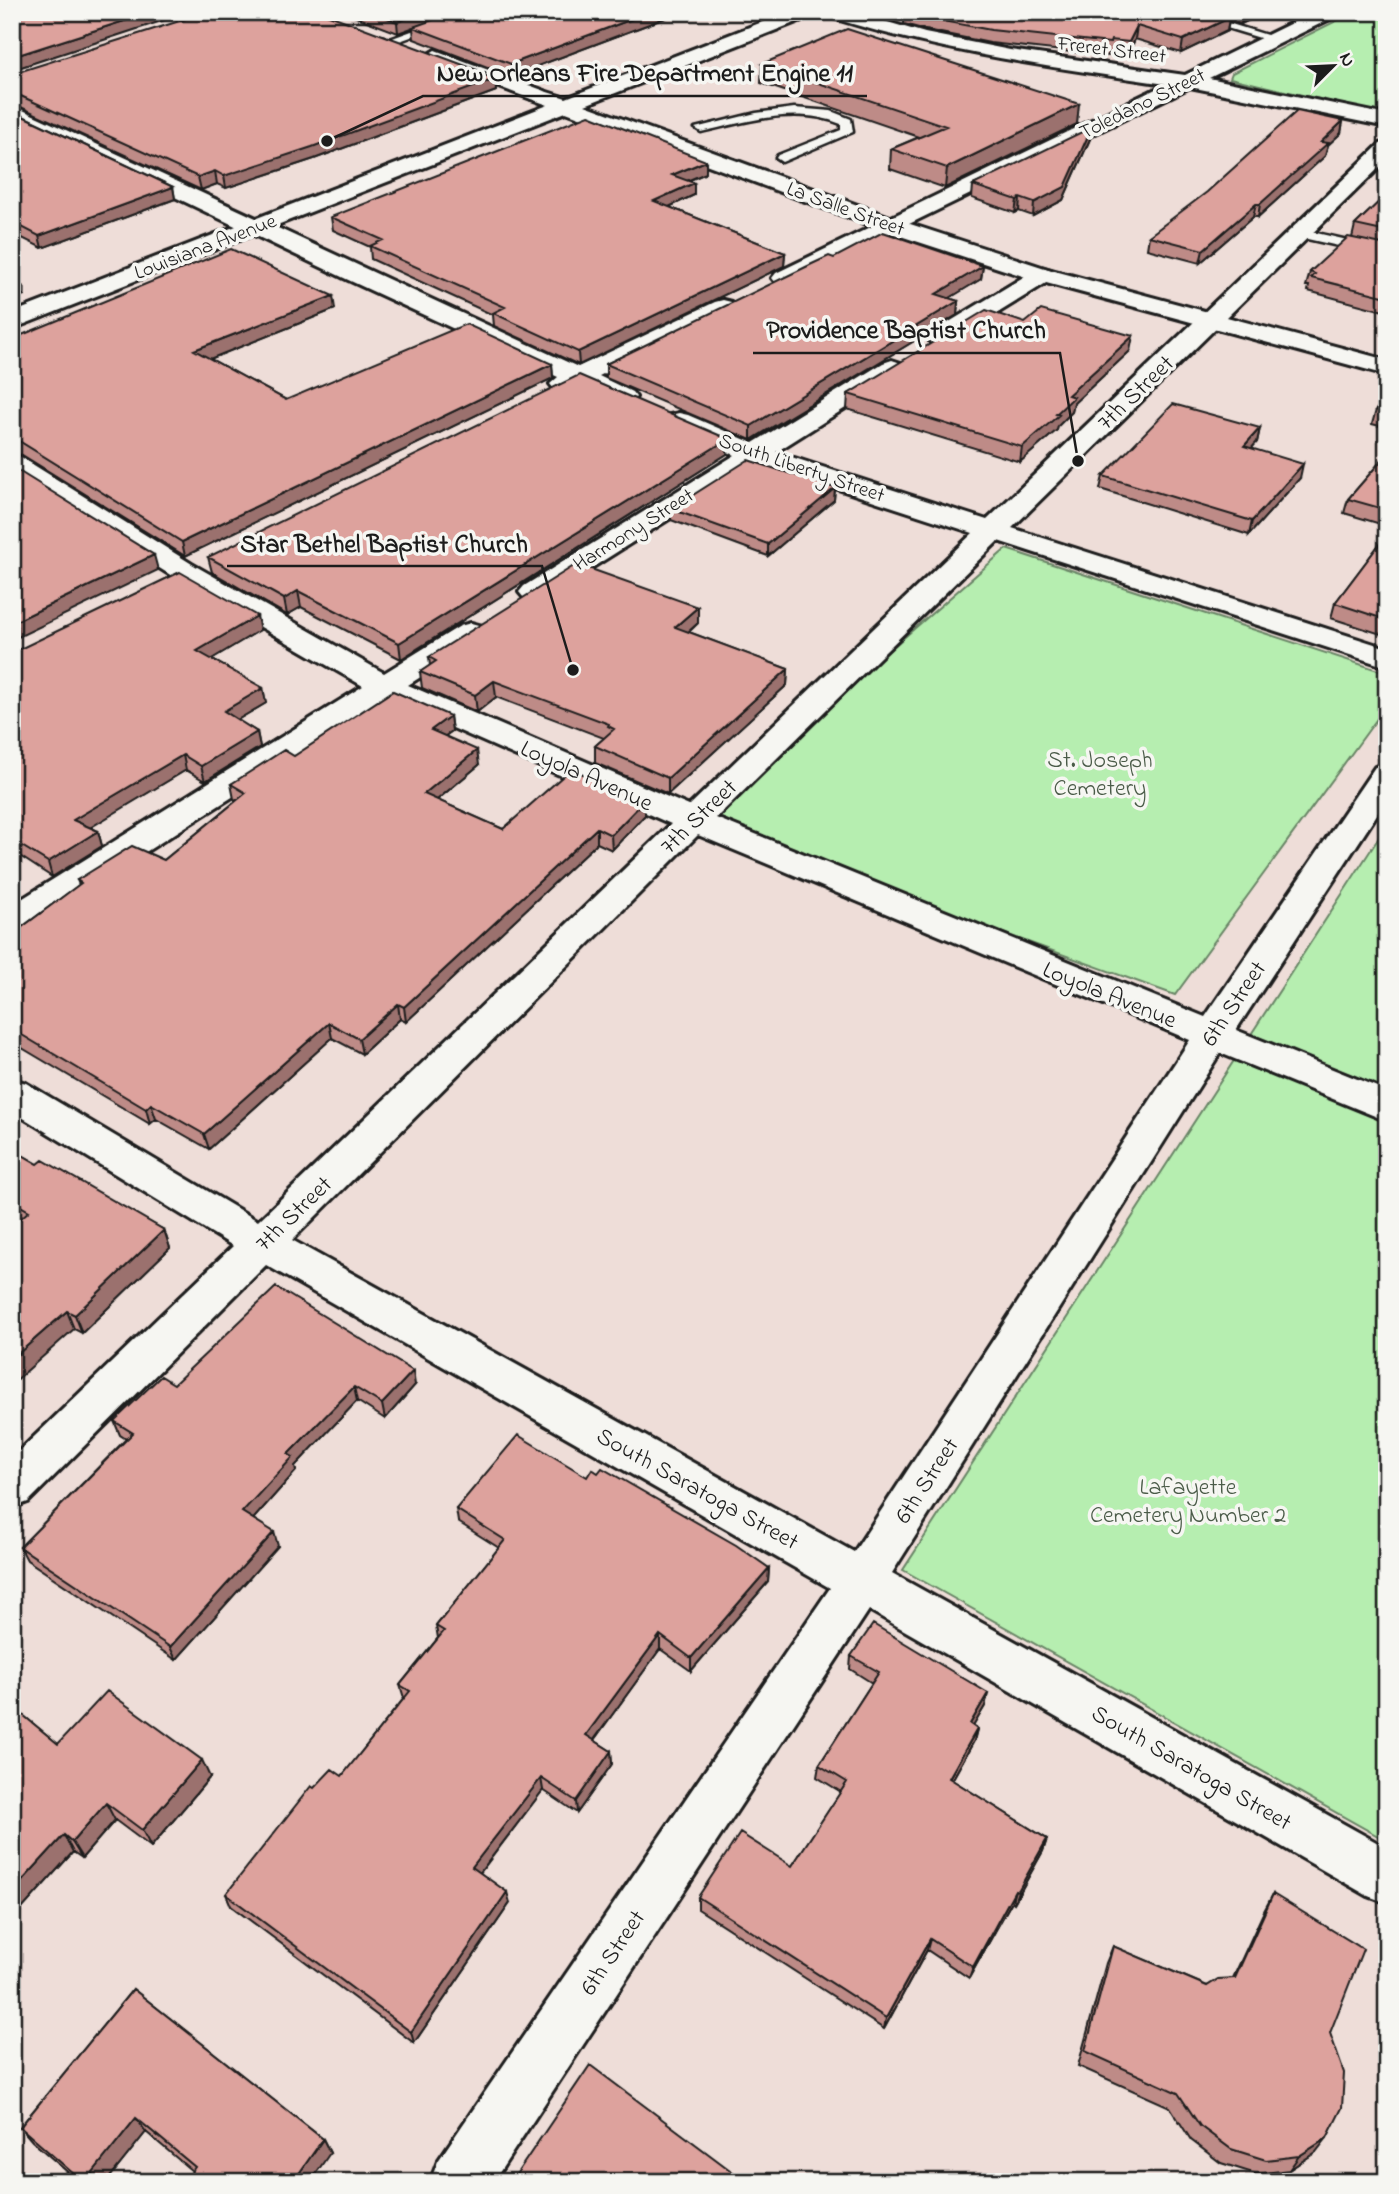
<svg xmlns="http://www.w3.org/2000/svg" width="1399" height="2194" font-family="'Indie Flower',sans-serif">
	<rect width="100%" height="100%" fill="#eeddd8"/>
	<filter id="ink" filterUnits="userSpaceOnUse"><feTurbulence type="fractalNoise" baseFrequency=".0143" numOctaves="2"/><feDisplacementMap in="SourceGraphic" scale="14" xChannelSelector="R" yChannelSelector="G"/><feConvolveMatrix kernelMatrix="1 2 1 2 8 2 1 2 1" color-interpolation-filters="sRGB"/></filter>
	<g filter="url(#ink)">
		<path fill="#b6eeb0" stroke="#698566" stroke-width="2" d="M 1354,12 L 1387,12 L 1387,115 L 1230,78 L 1232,73 Z
			M 1006,549 L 1387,673 L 1387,705 L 1175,995 L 693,821 Z
			M 1387,825 L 1387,1841 L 903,1570 Z"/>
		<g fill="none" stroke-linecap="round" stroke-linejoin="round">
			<g stroke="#1c1c1c" stroke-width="5">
				<path id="service" d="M 464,12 L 480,12 L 397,42 L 387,40 Z
					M 1174,12 L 1192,12 L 1280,39 L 1270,41 Z
					M 794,108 L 831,111 L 851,119 L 853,132 L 782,162 L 776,158 L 778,155 L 841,130 L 841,124 C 796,105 746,122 701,132 L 695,128 L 756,113 Z
					M 1299,229 L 1387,249 L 1387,257 L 1294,236 L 1294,230 Z
					M 12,284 L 23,288 L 23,294 L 12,294 Z"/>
			</g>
			<g stroke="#1c1c1c" stroke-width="6">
				<path id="minor" d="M 825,12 L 853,12 L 925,33 L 1010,50 L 1185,75 L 1314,12 L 1338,12 L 1336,16 L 1209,78 L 1387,115 L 1387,127 L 1190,87 L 784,285 L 776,283 L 772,278 L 776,273 L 1166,84 C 1051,67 938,52 827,16 Z
					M 435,50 L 545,91 L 548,95 L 545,99 L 531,99 L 428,60 L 425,56 Z
					M 12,105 L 578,367 L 715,302 L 723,300 L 731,302 L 735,307 L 731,312 L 599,376 L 632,392 L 636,397 L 632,402 C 614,407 595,394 579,386 L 563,392 L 554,389 L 550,384 L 558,377 L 344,278 L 12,119 Z
					M 1387,142 L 1387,160 L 1012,528 L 1387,648 L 1387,667 L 998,541 L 716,818 L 1205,1017 L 1375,767 L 1387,764 L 1387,799 L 1236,1030 L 1387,1091 L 1387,1121 L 1220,1053 L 892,1573 L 1387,1848 L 1387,1903 L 1368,1896 L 869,1610 L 493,2182 L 430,2182 L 438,2161 L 830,1588 L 266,1265 L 28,1502 L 12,1508 L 12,1458 L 233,1246 L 12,1111 L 12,1079 L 26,1083 L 258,1221 L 671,824 L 387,699 L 24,929 L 12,933 L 12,905 L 363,686 L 172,576 L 12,475 L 12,455 L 21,457 L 192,564 L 384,673 L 460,626 L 471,623 L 482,626 L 486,632 L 482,638 L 408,685 L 689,806 L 973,533 L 758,463 L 544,598 L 534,601 L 524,598 L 519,592 L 524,586 L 735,455 L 670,427 L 666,421 L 670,415 L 679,413 L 688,415 L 753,443 L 883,363 L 892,360 L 901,363 L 905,368 L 901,373 L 776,452 L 987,520 L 1380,144 ZM 698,835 L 1190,1040 L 854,1552 L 292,1240 Z
					M 1043,268 L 1051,270 L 1055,275 L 1051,280 L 949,343 L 940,345 L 931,343 L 928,338 L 931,333 L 1035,270 Z"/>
			</g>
			<g stroke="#1c1c1c" stroke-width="6">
				<path id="tertiary" d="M 788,12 L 814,12 L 812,16 L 585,105 L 901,221 L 1051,270 L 1387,360 L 1387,375 L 1035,280 L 885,231 L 566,112 L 12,329 L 12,313 L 548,105 L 531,99 L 528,95 L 531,91 L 538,89 L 566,98 Z"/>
			</g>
			<use href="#service" fill="#f6f6f2" fill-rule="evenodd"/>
			<use href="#minor" fill="#f6f6f2" fill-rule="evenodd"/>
			<use href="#tertiary" fill="#f6f6f2" fill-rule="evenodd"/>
		</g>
		<path fill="#be8b87" stroke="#1c1c1c" stroke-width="2" d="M 343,12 L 681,12 L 511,76 L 414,39 L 413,28 L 398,33 Z
			M 905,12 L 1266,12 L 1241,24 L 1229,21 L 1227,31 L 1181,53 L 1135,39 L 1128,55 L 1109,53 L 1108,56 L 990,43 L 926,30 L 904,24 Z
			M 762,64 L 1077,124 L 945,188 L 890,169 L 891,149 L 919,137 L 761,83 Z
			M 485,73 L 485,76 L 495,79 L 496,91 L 314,159 L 226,188 L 217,184 L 201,190 L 12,103 L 12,74 Z
			M 12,111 L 173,187 L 175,199 L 42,248 L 12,233 Z
			M 1343,121 L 1341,133 L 1328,145 L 1325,156 L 1258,217 L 1253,217 L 1200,263 L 1147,249 L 1149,236 Z
			M 1090,139 L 1063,200 L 1033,216 L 1019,211 L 1015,213 L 972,198 L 973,185 Z
			M 706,173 L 688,181 L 694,183 L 694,195 L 669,207 L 785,253 L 784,266 L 579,365 L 494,326 L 493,315 L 371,259 L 370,247 L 333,230 L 331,217 Z
			M 1387,194 L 1387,312 L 1308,291 L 1309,286 L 1306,286 L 1310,272 L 1352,238 L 1355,225 Z
			M 834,258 L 983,266 L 981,279 L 949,298 L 958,301 L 957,315 L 751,440 L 606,378 L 606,364 Z
			M 335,309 L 210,359 L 286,400 L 552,364 L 553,378 L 185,556 L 22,455 L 12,453 L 12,339 Z
			M 1025,323 L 1130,351 L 1074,403 L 1072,412 L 1058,426 L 1057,430 L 1020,462 L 847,409 L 848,394 Z
			M 1387,397 L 1387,428 L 1372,424 L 1376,410 Z
			M 1260,428 L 1257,442 L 1251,449 L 1300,478 L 1249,535 L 1100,489 L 1103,476 Z
			M 727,454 L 401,659 L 301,607 L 287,615 L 212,572 L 208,557 Z
			M 1387,454 L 1387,526 L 1344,513 L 1348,499 Z
			M 835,488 L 834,500 L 768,556 L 671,520 L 671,509 Z
			M 1387,534 L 1387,636 L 1331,618 L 1335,603 Z
			M 698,607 L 698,623 L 689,632 L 788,669 L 787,685 L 668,794 L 595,763 L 595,746 L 604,738 L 496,697 L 477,712 L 422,688 L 420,672 L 430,666 L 429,657 Z
			M 260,630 L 211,659 L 263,688 L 266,703 L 237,720 L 257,732 L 260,747 L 205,781 L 186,770 L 90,827 L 98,831 L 102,846 L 52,877 L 12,851 L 12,650 Z
			M 450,716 L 452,731 L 445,736 L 479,765 L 437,800 L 503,829 L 645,800 L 645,815 L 612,850 L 597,843 L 406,1022 L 400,1019 L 362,1054 L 332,1038 L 209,1149 L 156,1119 L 150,1124 L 12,1042 L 12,929 L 18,930 L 79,885 L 77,880 L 164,860 L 237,800 L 234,799 L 231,784 L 294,756 Z
			M 12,1149 L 38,1164 L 164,1230 L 170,1248 L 82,1333 L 74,1329 L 19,1220 L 12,1215 Z
			M 174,1384 L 415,1385 L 385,1419 L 357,1401 L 295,1466 L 296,1471 L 253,1519 L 278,1546 L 176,1660 L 27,1560 L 20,1547 L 126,1439 L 120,1435 L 114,1421 Z
			M 587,1477 L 769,1568 L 768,1582 L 691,1671 L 660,1649 L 594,1740 L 611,1751 L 612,1764 L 577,1813 L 543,1790 L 480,1873 L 510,1903 L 414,2043 L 231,1906 L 226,1894 L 314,1788 L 342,1776 L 404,1698 L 400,1685 L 438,1638 L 436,1626 L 499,1548 L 458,1522 L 456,1509 Z
			M 851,1656 L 988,1693 L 985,1706 L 973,1726 L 977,1729 L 974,1741 L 952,1780 L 1047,1839 L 1043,1851 L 1014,1903 L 1012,1901 L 969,1978 L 927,1950 L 884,2029 L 698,1909 L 698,1897 L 792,1866 L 841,1792 L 817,1777 L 819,1765 L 872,1683 L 850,1669 Z
			M 12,1706 L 58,1744 L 210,1777 L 151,1847 L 115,1820 L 82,1858 L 73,1852 L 12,1920 Z
			M 1273,1894 L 1330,2033 L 1316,2152 L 1289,2170 L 1256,2174 L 1221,2163 L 1191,2140 L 1170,2107 L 1078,2066 L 1106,1963 L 1113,1946 L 1207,1986 L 1233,1978 L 1264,1911 Z
			M 133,1989 L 323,2139 L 330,2153 L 192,2171 L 146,2132 L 106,2182 L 79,2182 L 32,2141 L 20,2127 Z"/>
		<path fill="#9b716e" stroke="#1c1c1c" stroke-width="2" d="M 152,12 L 189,12 L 12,70 L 12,57 Z
			M 424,12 L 456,12 L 398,33 L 397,22 Z
			M 651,12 L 681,12 L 511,76 L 511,64 Z
			M 1243,12 L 1266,12 L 1241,24 Z
			M 1229,18 L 1227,31 L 1181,53 L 1183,40 Z
			M 1137,26 L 1135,39 L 1128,55 L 1129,42 Z
			M 485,73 L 486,83 L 495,79 L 496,91 L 314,159 L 226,188 L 224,176 Z
			M 1079,104 L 1077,124 L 945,188 L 947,168 Z
			M 1343,121 L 1341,133 L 1328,145 L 1325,156 L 1258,217 L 1260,204 L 1321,142 Z
			M 1092,127 L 1090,139 L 1063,200 L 1033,216 L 1034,203 Z
			M 706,161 L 706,173 L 672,187 L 672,175 Z
			M 215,171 L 217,184 L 201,190 L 198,177 Z
			M 694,183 L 694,195 L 654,214 L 654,201 Z
			M 173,187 L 175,199 L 42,248 L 39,236 Z
			M 1020,198 L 1019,211 L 1015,213 L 1017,200 Z
			M 1256,204 L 1253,217 L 1200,263 L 1203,250 Z
			M 785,253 L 784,266 L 579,365 L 578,352 Z
			M 983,266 L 981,279 L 935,307 L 936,294 Z
			M 333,296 L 335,309 L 197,364 L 194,350 Z
			M 958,301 L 957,315 L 751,440 L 751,426 Z
			M 1133,336 L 1130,351 L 1074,403 L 1072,412 L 1058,426 L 1057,430 L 1020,462 L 1022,447 L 1056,414 L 1068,395 Z
			M 552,364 L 553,378 L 185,556 L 182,542 Z
			M 1260,428 L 1257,442 L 1241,460 L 1244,446 Z
			M 728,439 L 727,454 L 401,659 L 399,643 Z
			M 1303,464 L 1300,478 L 1249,535 L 1252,521 Z
			M 835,488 L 834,500 L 768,556 L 768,544 Z
			M 154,555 L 158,570 L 12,640 L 12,623 Z
			M 298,591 L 301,607 L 287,615 L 284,599 Z
			M 698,607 L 698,623 L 676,643 L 675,627 Z
			M 257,616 L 260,630 L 200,666 L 197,651 Z
			M 788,669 L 787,685 L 668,794 L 668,778 Z
			M 494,681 L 496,697 L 477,712 L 475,695 Z
			M 263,688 L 266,703 L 227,726 L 224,711 Z
			M 450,716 L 452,731 L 433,745 L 431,730 Z
			M 257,732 L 260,747 L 205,781 L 201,766 Z
			M 477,750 L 479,765 L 426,809 L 424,794 Z
			M 183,755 L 186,770 L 78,835 L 73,820 Z
			M 645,800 L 645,815 L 612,850 L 611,835 Z
			M 597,828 L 597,843 L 406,1022 L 404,1007 Z
			M 98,831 L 102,846 L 52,877 L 48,862 Z
			M 398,1004 L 400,1019 L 362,1054 L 359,1039 Z
			M 329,1023 L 332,1038 L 209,1149 L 204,1134 Z
			M 151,1104 L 156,1119 L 150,1124 L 146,1109 Z
			M 164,1230 L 170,1248 L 82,1333 L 75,1315 Z
			M 67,1311 L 74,1329 L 12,1384 L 12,1359 Z
			M 413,1371 L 415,1385 L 385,1419 L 382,1404 Z
			M 354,1387 L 357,1401 L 295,1466 L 296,1471 L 247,1526 L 242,1512 L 288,1454 Z
			M 274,1532 L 278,1546 L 176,1660 L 170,1647 Z
			M 769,1568 L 768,1582 L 691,1671 L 691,1658 Z
			M 660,1635 L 660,1649 L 588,1748 L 586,1735 Z
			M 988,1693 L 985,1706 L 967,1737 L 970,1724 Z
			M 977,1729 L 974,1741 L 946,1791 L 949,1778 Z
			M 611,1751 L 612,1764 L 577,1813 L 576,1801 Z
			M 202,1760 L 210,1777 L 151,1847 L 142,1830 Z
			M 541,1778 L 543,1790 L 475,1879 L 472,1867 Z
			M 106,1803 L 115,1820 L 82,1858 L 72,1842 Z
			M 64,1835 L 73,1852 L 12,1920 L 12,1892 Z
			M 1047,1839 L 1043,1851 L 1014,1903 L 1018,1891 Z
			M 1015,1890 L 1012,1901 L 969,1978 L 973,1967 Z
			M 507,1892 L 510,1903 L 414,2043 L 411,2032 Z
			M 930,1939 L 927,1950 L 884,2029 L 886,2018 Z
			M 136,2118 L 146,2132 L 106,2182 L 85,2182 Z
			M 1327,2138 L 1316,2152 L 1289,2170 L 1299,2156 Z
			M 323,2139 L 330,2153 L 310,2182 L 293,2182 Z"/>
		<path fill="#dda29d" stroke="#1c1c1c" stroke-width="2" d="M 12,12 L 152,12 L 12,57 Z
			M 208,12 L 321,12 L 485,73 L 482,74 L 495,79 L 312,147 L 224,176 L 215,171 L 198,177 L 12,92 L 12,74 Z
			M 372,12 L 424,12 L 397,22 Z
			M 455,12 L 651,12 L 511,64 L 413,27 Z
			M 908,12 L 1210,12 L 1229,18 L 1183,40 L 1137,26 L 1129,42 L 1111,40 L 1110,43 L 991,30 L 927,18 Z
			M 847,29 L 1079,104 L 947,168 L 891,149 L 946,126 L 762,64 Z
			M 12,111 L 173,187 L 39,236 L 12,222 Z
			M 1297,111 L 1343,121 L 1321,142 L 1328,143 L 1260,204 L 1256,204 L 1203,250 L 1149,236 L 1207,192 Z
			M 589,115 L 706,161 L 672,175 L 694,183 L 654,201 L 785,253 L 578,352 L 493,313 L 505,307 L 370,246 L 383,240 L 331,217 Z
			M 1092,127 L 1065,187 L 1034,203 L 1020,198 L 1017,200 L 973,185 Z
			M 1387,194 L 1387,232 L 1355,225 Z
			M 883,232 L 983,266 L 936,294 L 958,301 L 751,426 L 606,364 L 812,264 L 829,256 L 834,258 Z
			M 1348,237 L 1387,245 L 1387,258 L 1385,260 L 1387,260 L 1387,297 L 1311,278 L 1315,274 L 1310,272 Z
			M 231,249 L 333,296 L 194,350 L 286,400 L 466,324 L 552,364 L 182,542 L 19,441 L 12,440 L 12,339 Z
			M 986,310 L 1025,323 L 1041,310 L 1133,336 L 1068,395 L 1074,397 L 1056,414 L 1059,415 L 1022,447 L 848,394 Z
			M 579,375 L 728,439 L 399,643 L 298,591 L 284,599 L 208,557 Z
			M 1387,397 L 1387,413 L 1376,410 Z
			M 1173,404 L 1260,428 L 1244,446 L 1303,464 L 1252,521 L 1103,476 Z
			M 1387,454 L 1387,510 L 1348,499 Z
			M 748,460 L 835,488 L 768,544 L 671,509 Z
			M 12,467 L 154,555 L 12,623 Z
			M 1387,534 L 1387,620 L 1335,603 Z
			M 577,564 L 698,607 L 675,627 L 788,669 L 668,778 L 595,746 L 614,729 L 608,726 L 609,724 L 494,681 L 475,695 L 420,672 L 436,661 L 429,657 Z
			M 180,572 L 257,616 L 197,651 L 263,688 L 224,711 L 257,732 L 201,766 L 183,755 L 73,820 L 98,831 L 48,862 L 12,840 L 12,650 L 20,649 Z
			M 393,691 L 450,716 L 431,730 L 477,750 L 424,794 L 503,829 L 571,769 L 645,800 L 611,835 L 597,828 L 404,1007 L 398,1004 L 359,1039 L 329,1023 L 204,1134 L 151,1104 L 146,1109 L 12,1029 L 12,929 L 14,928 L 18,930 L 81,883 L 77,880 L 132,846 L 164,860 L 246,793 L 231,784 L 284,750 L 294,756 Z
			M 12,1149 L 38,1164 L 43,1160 L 164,1230 L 75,1315 L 67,1311 L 12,1359 L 12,1226 L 29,1211 L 12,1201 Z
			M 276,1287 L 413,1371 L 382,1404 L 354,1387 L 288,1454 L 293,1457 L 242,1512 L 274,1532 L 170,1647 L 20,1547 L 133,1433 L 114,1421 L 161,1376 L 174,1384 Z
			M 518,1435 L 587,1477 L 592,1469 L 598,1473 L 602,1468 L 736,1545 L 769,1568 L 691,1658 L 660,1635 L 586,1735 L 611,1751 L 576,1801 L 541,1778 L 472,1867 L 507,1892 L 411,2032 L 226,1894 L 311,1786 L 314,1788 L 332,1769 L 342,1776 L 410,1691 L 400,1685 L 444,1631 L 436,1626 L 505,1540 L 456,1509 Z
			M 873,1624 L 988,1693 L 970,1724 L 977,1729 L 949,1778 L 1047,1839 L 1018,1891 L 1015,1890 L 973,1967 L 930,1939 L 886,2018 L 698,1897 L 740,1833 L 792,1866 L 847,1782 L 819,1765 L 879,1672 L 851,1656 Z
			M 107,1691 L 202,1760 L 142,1830 L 106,1803 L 72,1842 L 64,1835 L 12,1892 L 12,1706 L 58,1744 Z
			M 1273,1894 L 1363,1949 L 1330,2033 L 1344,2073 L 1342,2108 L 1327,2138 L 1299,2156 L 1266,2160 L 1231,2149 L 1200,2126 L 1178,2093 L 1085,2051 L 1113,1946 L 1207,1986 L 1218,1979 L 1235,1978 Z
			M 133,1989 L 323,2139 L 293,2182 L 184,2182 L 195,2167 L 136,2118 L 85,2182 L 83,2182 L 20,2127 Z
			M 590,2065 L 746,2182 L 511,2182 Z
			M 1039,2177 L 1046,2182 L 1037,2182 Z"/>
	</g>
	<g text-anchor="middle" stroke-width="7" stroke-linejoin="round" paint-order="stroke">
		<g font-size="21" fill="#1c1c1c" stroke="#f6f6f2">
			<text transform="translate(1112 49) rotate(7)" y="7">Freret Street</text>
			<text transform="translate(1142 103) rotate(-26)" y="7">Toledano Street</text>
			<text transform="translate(846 208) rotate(20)" y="7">La Salle Street</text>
			<text transform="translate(205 246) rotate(-21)" y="7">Louisiana Avenue</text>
			<text transform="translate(802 467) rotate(19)" y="7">South Liberty Street</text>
			<text transform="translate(633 529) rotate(-32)" y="7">Harmony Street</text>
		</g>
		<g font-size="24" fill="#1c1c1c" stroke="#f6f6f2">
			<text transform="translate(1135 392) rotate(-44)" y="8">7th Street</text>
			<text transform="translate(587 775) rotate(24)" y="8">Loyola Avenue</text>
			<text transform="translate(698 816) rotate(-44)" y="8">7th Street</text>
			<text transform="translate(1110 994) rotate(22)" y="8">Loyola Avenue</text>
			<text transform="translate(1233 1003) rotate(-56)" y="8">6th Street</text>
			<text transform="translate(293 1213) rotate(-44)" y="8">7th Street</text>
			<text transform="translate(926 1480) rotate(-57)" y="8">6th Street</text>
			<text transform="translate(698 1488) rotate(29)" y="8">South Saratoga Street</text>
			<text transform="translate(1192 1767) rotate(30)" y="8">South Saratoga Street</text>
			<text transform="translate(612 1952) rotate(-56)" y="8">6th Street</text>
		</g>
		<g font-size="24" fill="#4a5b48" stroke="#f6f6f2">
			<text x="1100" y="767">St. Joseph<tspan x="1100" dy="28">Cemetery</tspan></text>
			<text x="1188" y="1494">Lafayette<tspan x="1188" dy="28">Cemetery Number 2</tspan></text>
		</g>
	</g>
	<path fill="none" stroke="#1c1c1c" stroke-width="2.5" d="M327 141L423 96H867M1078 461L1060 353H753M573 670L542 566H227"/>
	<g fill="#1c1c1c" stroke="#f6f6f2" stroke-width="2.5">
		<circle cx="327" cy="141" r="7"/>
		<circle cx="1078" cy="461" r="7"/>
		<circle cx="573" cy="670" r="7"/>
	</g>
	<g font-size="26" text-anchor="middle" font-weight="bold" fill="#1c1c1c" stroke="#f6f6f2" stroke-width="7" stroke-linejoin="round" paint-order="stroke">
		<text x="645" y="81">New Orleans Fire Department Engine 11</text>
		<text x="906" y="338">Providence Baptist Church</text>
		<text x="384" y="552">Star Bethel Baptist Church</text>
	</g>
	<rect width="1399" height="2194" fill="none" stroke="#f6f6f2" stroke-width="42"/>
	<rect x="21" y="21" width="1357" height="2152" fill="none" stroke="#1c1c1c" stroke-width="2.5" filter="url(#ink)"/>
	<g transform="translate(1333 66) rotate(66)" stroke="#f6f6f2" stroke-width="5" paint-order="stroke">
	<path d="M0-5L12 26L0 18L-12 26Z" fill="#1c1c1c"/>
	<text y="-10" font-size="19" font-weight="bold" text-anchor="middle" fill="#1c1c1c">N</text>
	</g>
</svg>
